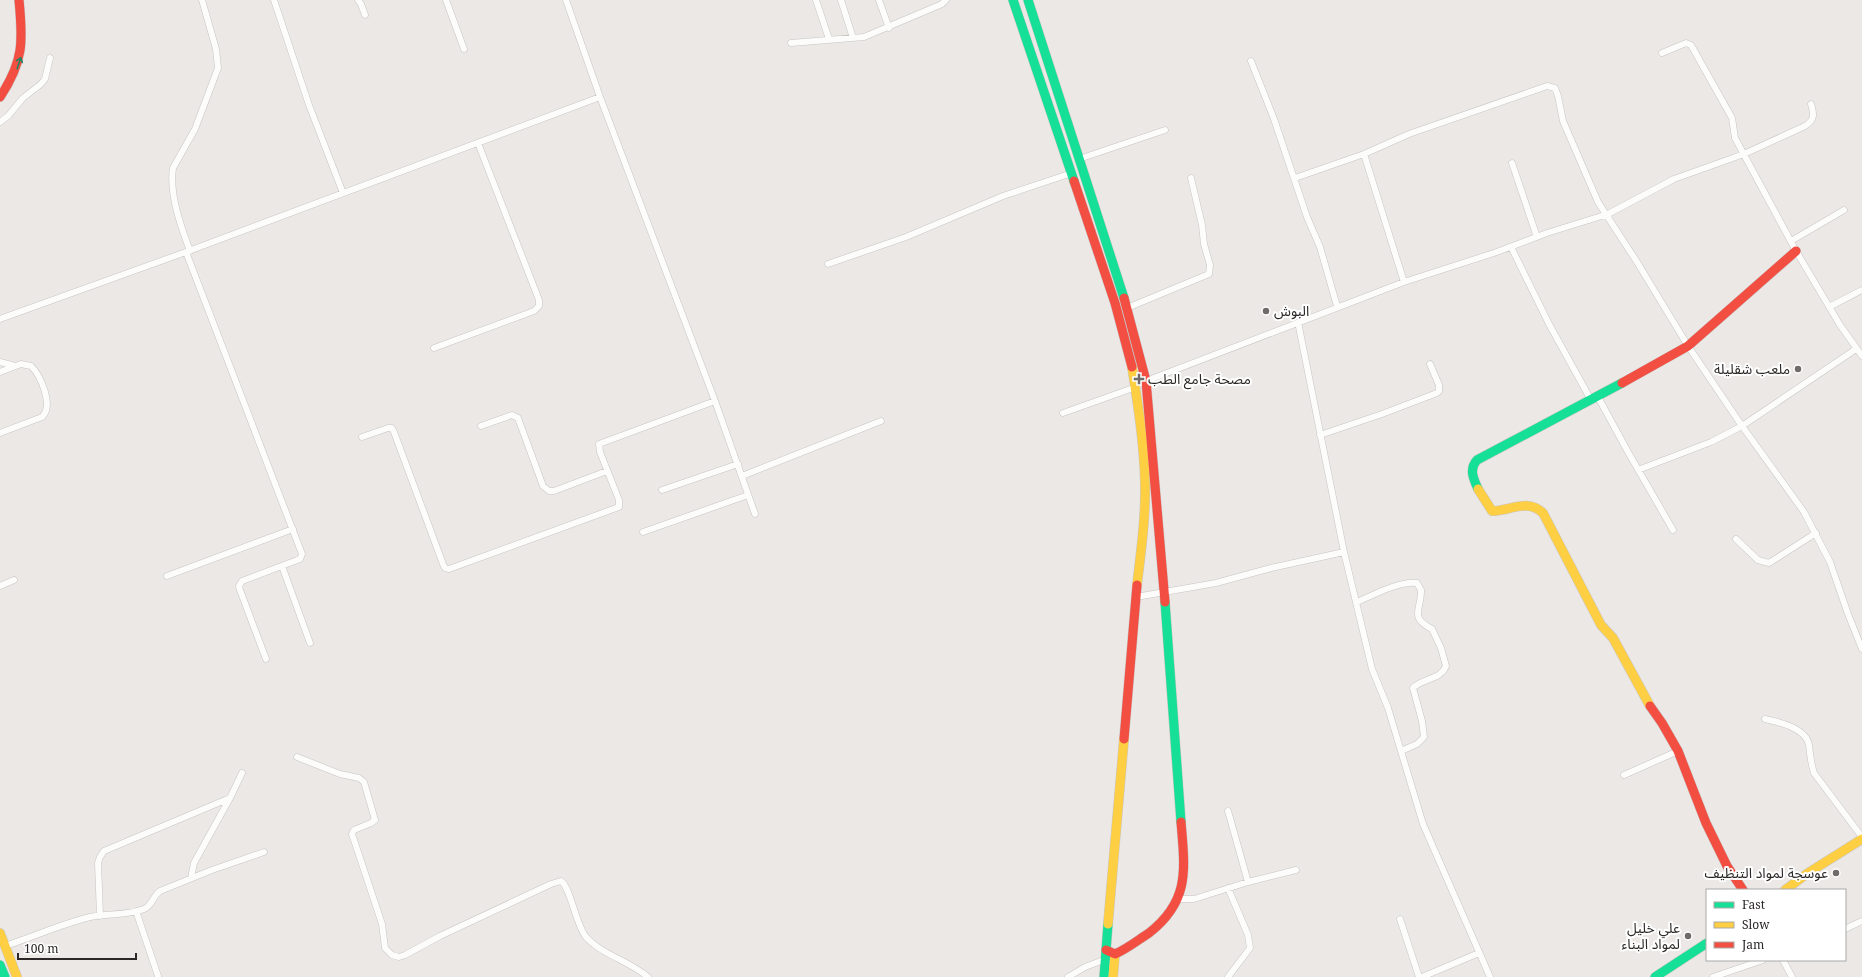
<svg xmlns="http://www.w3.org/2000/svg" width="1862" height="977" font-family="'Noto Serif','Noto Sans Arabic',serif">
	<rect width="100%" height="100%" fill="#ebe8e6"/>
	<g fill="none" stroke-linecap="round" stroke-linejoin="round">
		<g stroke="#c8c5c4" stroke-width="7">
			<path id="street" d="M 274,0 L 309,105 L 343,193
				M 358,0 L 361,4 L 365,15
				M 446,0 L 464,49
				M 566,0 L 600,97 L 715,401 L 755,514
				M 816,0 L 829,39
				M 841,0 L 853,38
				M 879,0 L 889,28
				M 791,43 L 864,37 L 942,4 L 946,0
				M 1662,53 L 1686,43 L 1691,45 L 1732,118 L 1735,138 L 1796,251 L 1840,325 L 1862,356
				M 1251,61 L 1274,119 L 1307,217 L 1320,247 L 1337,306
				M 0,122 L 8,116 L 23,98 L 41,84 L 45,79 L 50,58
				M 1364,154 L 1404,282
				M 1079,159 L 1165,130
				M 1512,163 L 1537,237
				M 1295,178 L 1364,154 L 1409,134 L 1547,86 L 1555,88 L 1558,96 L 1563,121 L 1598,202 L 1637,262 L 1688,346 L 1742,426 L 1804,512 L 1830,562 L 1848,614 L 1862,649
				M 1791,241 L 1844,210
				M 1511,247 L 1549,324 L 1591,400
				M 190,251 C 181,227 169,194 173,168 L 195,129 L 218,68 L 216,49 L 202,0
				M 186,252 L 302,554 L 300,559 L 242,581 L 239,586 L 240,590 L 266,659
				M 828,264 L 906,237 L 1003,196 L 1072,173
				M 1829,307 L 1862,290
				M 1127,308 L 1209,274 L 1210,265 L 1204,244 L 1202,225 L 1191,178
				M 0,319 L 186,252 L 600,97
				M 1298,322 L 1344,552 L 1372,669 L 1388,708 L 1423,824 L 1490,977
				M 434,348 L 534,311 L 539,306 L 539,300 L 478,143
				M 0,362 L 15,366
				M 0,372 L 21,364 L 31,366 C 41,376 54,406 42,417 L 0,433
				M 1146,381 L 1404,282 L 1494,253 L 1547,233 L 1608,214 L 1674,179 L 1744,154 L 1805,126 C 1815,120 1814,114 1811,104
				M 1598,397 L 1628,452 L 1673,530
				M 1063,413 L 1136,387
				M 481,426 L 512,415 L 518,418 L 543,486 L 549,491 L 554,491 L 607,471
				M 1320,435 L 1382,414 L 1437,393 L 1439,391 L 1439,385 L 1430,364
				M 362,437 L 388,428 L 392,428 L 394,432 L 443,564 L 445,568 L 449,569 L 619,507 L 619,500 L 600,452 L 599,444 L 715,401
				M 1638,470 L 1711,442 L 1742,426 L 1856,349
				M 742,476 L 881,421
				M 662,490 L 738,464
				M 643,532 L 748,495
				M 1736,539 L 1758,560 L 1769,563 L 1816,533
				M 282,566 L 310,643
				M 167,576 L 293,529
				M 0,586 L 14,580
				M 1136,597 L 1216,583 L 1271,568 L 1344,552
				M 1357,602 C 1371,596 1401,580 1417,583 L 1421,590 C 1422,609 1408,617 1432,629 L 1441,648 L 1446,666 C 1441,680 1422,678 1413,688 L 1422,721 L 1424,737 L 1417,744 L 1401,751
				M 1765,719 C 1779,722 1806,728 1809,745 C 1810,755 1811,764 1814,773 L 1862,837
				M 297,757 L 340,774 L 359,778 L 364,782 L 375,820 L 371,823 L 354,830 L 352,834 L 382,924 L 385,948 L 392,955 L 399,957 L 405,955 L 440,936 L 551,884 L 561,881 C 571,888 575,923 586,937 C 601,954 629,961 648,977
				M 1624,775 L 1678,751
				M 1228,811 L 1248,882
				M 191,878 L 194,863 L 230,798 L 242,773
				M 1178,899 L 1194,899 L 1248,882 L 1296,870
				M 136,911 L 158,976
				M 100,916 L 98,863 L 100,857 L 104,851 L 230,798
				M 1400,919 L 1419,977
				M 1845,929 L 1862,921
				M 5,946 C 33,937 61,924 90,917 C 107,913 127,916 144,909 C 152,906 153,896 160,891 L 212,870 L 264,852
				M 1783,960 L 1792,977
				M 1068,977 L 1085,967 L 1106,959
				M 1228,977 L 1250,948 L 1248,935 L 1228,888
				M 1422,977 L 1479,953
				M 1713,977 L 1763,960"/>
		</g>
		<g stroke="#c8c5c4" stroke-width="10">
			<path id="fast" d="M 1013,0 L 1074,181
				M 1028,0 L 1124,298
				M 1478,489 C 1473,478 1469,469 1477,460 L 1622,383
				M 1165,602 L 1181,822
				M 0,965 L 5,977
				M 1104,977 L 1108,924
				M 1655,977 L 1707,943"/>
		</g>
		<g stroke="#c8c5c4" stroke-width="10">
			<path id="slow" d="M 1132,367 C 1138,405 1144,443 1145,482 C 1146,516 1141,551 1137,585
				M 1478,489 L 1492,511 C 1510,511 1527,498 1543,513 L 1601,625 L 1613,638 L 1650,706
				M 1785,890 L 1808,873 L 1862,839
				M 1108,924 L 1124,739
				M 0,933 L 17,977
				M 1113,977 L 1115,954"/>
		</g>
		<g stroke="#c8c5c4" stroke-width="10">
			<path id="jam" d="M 0,97 C 24,61 23,41 19,0
				M 1074,181 L 1115,303 L 1132,367
				M 1124,298 L 1146,381 L 1165,602
				M 1622,383 L 1688,346 L 1796,251
				M 1650,706 L 1662,723 L 1678,751 L 1706,823 L 1727,866 L 1743,890
				M 1124,739 L 1137,585
				M 1106,950 L 1115,954 C 1127,949 1138,940 1149,933 C 1190,901 1185,870 1181,822"/>
		</g>
		<use href="#street" stroke="#fcfcfb" stroke-width="6"/>
		<use href="#fast" stroke="#16e098" stroke-width="9"/>
		<use href="#slow" stroke="#ffcf43" stroke-width="9"/>
		<use href="#jam" stroke="#f24e42" stroke-width="9"/>
	</g>
	<defs><path id="oneway-shaft" d="M-6 0H5M1.5-3L5.5 0L1.5 3" fill="none" stroke-width="1.6" stroke-linecap="round" stroke-linejoin="round"/></defs>
	<use stroke="#20845f" href="#oneway-shaft" transform="translate(19 63) rotate(-72)"/>
	<g fill="#6e6b69" stroke="#fff" stroke-width="1.5">
		<circle cx="1266" cy="311" r="4"/>
		<circle cx="1798" cy="369" r="4"/>
		<path d="M1137 373h4v4h4v4h-4v4h-4v-4h-4v-4h4z"/>
		<circle cx="1836" cy="873" r="4"/>
		<circle cx="1688" cy="936" r="4"/>
	</g>
	<g text-anchor="middle" stroke-width="4" stroke-linejoin="round" paint-order="stroke">
		<g font-size="14" fill="#2a2726" stroke="#fff" text-anchor="end">
			<text x="1274" y="316" text-anchor="start">البوش</text>
			<text x="1790" y="374">ملعب شقليلة</text>
			<text x="1148" y="384" text-anchor="start">مصحة جامع الطب</text>
			<text x="1828" y="878">عوسجة لمواد التنظيف</text>
			<text x="1680" y="933">علي خليل<tspan x="1680" dy="16">لمواد البناء</tspan></text>
		</g>
	</g>
	<rect x="1706" y="889" width="140" height="72" fill="#ffffff" stroke="#aaa9a8"/>
	<rect x="1714" y="902" width="20" height="6" fill="#16e098" stroke="#aaa9a8"/>
	<text x="1742" y="909" font-size="12" fill="#2a2726">Fast</text>
	<rect x="1714" y="922" width="20" height="6" fill="#ffcf43" stroke="#aaa9a8"/>
	<text x="1742" y="929" font-size="12" fill="#2a2726">Slow</text>
	<rect x="1714" y="942" width="20" height="6" fill="#f24e42" stroke="#aaa9a8"/>
	<text x="1742" y="949" font-size="12" fill="#2a2726">Jam</text>
	<path d="M18 953v6h118v-6" fill="none" stroke="#2a2726" stroke-width="2"/>
	<text x="24" y="953" font-size="12" fill="#2a2726" stroke="#ffffff" stroke-width="3" paint-order="stroke">100 m</text>
</svg>
